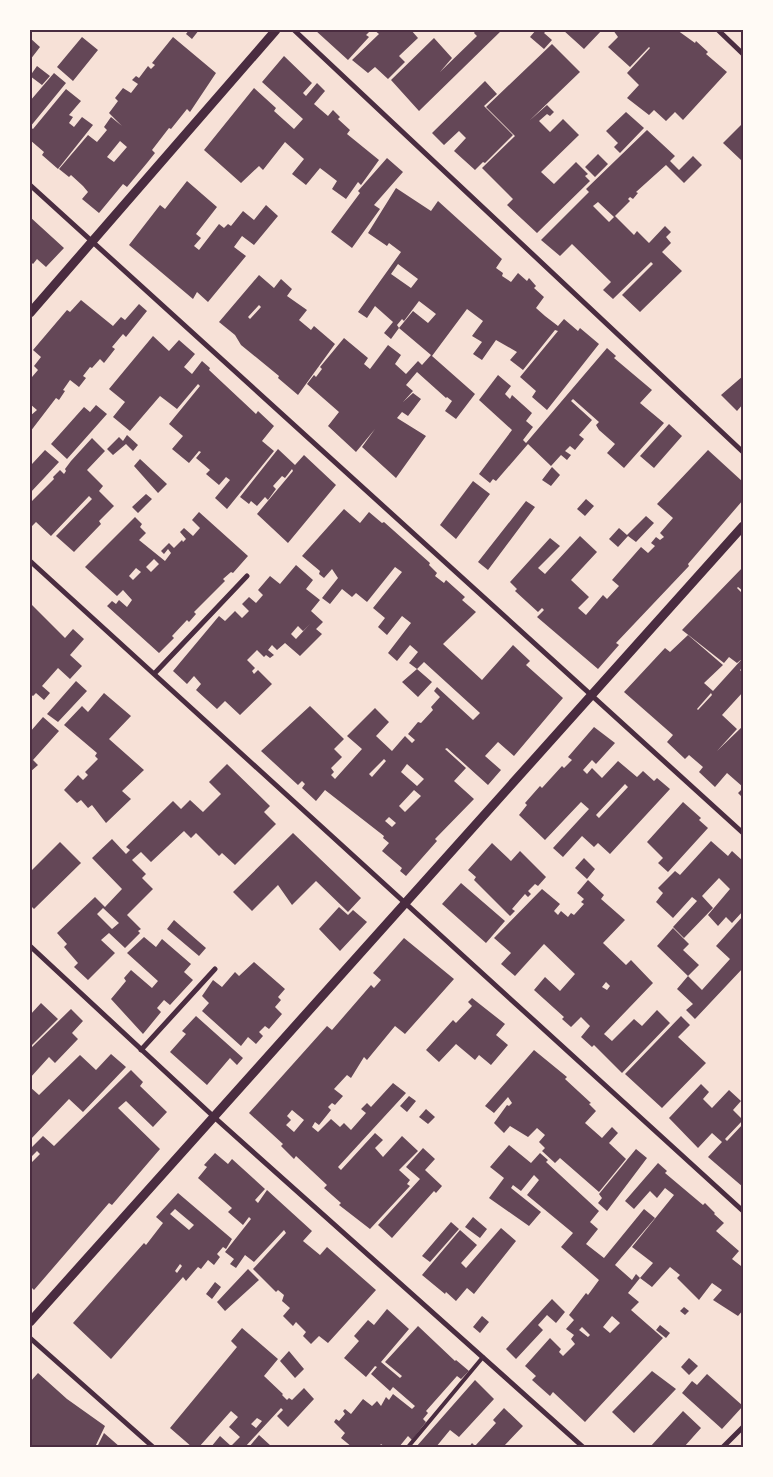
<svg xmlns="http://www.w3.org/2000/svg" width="773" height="1477" font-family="'Asap Condensed',sans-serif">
	<rect width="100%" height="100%" fill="#f7e1d7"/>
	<path fill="#644757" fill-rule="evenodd" d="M 189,30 L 199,30 L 192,39 L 186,34 Z
		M 315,30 L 371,30 L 366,35 L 369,37 L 348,60 Z
		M 374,30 L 411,30 L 418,38 L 399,56 L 405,62 L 388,79 L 375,67 L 368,73 L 352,60 L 379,34 Z
		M 476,30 L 502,30 L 419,111 L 391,80 L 434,38 L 452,58 L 440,72 L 477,36 L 474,33 Z
		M 536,30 L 547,30 L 544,33 L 552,40 L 544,49 L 530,37 Z
		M 563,30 L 602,30 L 584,49 Z
		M 613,30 L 677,30 L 695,43 L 696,41 L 708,52 L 706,54 L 727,72 L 683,120 L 675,112 L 666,121 L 654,110 L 649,115 L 627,98 L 639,85 L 627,73 L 650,48 L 649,47 L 630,67 L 608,47 L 618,37 Z
		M 82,37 L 98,50 L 73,81 L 57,67 Z
		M 173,37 L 216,73 L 190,112 L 187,109 L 171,129 L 169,128 L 152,150 L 155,153 L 147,163 L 127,187 L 123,184 L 99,213 L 82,199 L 88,192 L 83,186 L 71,175 L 69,177 L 59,169 L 88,135 L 97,142 L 107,130 L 104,127 L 111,117 L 122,126 L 109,113 L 118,101 L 115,98 L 123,88 L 131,93 L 138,84 L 132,80 L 136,76 L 139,78 L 148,66 L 151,69 L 155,65 L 152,63 ZM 120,141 L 127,147 L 114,162 L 107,157 Z
		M 30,38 L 40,47 L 30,60 Z
		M 552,44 L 580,72 L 529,121 L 547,105 L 554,112 L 550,116 L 547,114 L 539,121 L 550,132 L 563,119 L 579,135 L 541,172 L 554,184 L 576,162 L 588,174 L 585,176 L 590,181 L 537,233 L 507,205 L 513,199 L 482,168 L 515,136 L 486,107 Z
		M 284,56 L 312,83 L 303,93 L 306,96 L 317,83 L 325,91 L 314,104 L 328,116 L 333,110 L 340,117 L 338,119 L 350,130 L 347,134 L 379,160 L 361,185 L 358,182 L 346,199 L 332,189 L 337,181 L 320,168 L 306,185 L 292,174 L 304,159 L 285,142 L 263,170 L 259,166 L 241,183 L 204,150 L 254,88 L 276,108 L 274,111 L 294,129 L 303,119 L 262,82 Z
		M 37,66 L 50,76 L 42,85 L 30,76 Z
		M 54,73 L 66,83 L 30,127 L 33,129 L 66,89 L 81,101 L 69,115 L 73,117 L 69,123 L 74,127 L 82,117 L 93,125 L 58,169 L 42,155 L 44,152 L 30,140 L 30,101 Z
		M 485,81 L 497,94 L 484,106 L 513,135 L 485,163 L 483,162 L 475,170 L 454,151 L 466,138 L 459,131 L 444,145 L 432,133 Z
		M 626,112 L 644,128 L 620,153 L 614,147 L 618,143 L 606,131 Z
		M 743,123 L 743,159 L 741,160 L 723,143 Z
		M 647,130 L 675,156 L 670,161 L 679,170 L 693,156 L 702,165 L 684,183 L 666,165 L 636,192 L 638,193 L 633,199 L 630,197 L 628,199 L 630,201 L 614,217 L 598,202 L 593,206 L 609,222 L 615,216 L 634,235 L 637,231 L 649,243 L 665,226 L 671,232 L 666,237 L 671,243 L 662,252 L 682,271 L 640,312 L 622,295 L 653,264 L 651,262 L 613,299 L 603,290 L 611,282 L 572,244 L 560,256 L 541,240 L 589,192 L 586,189 Z
		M 598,154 L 608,164 L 595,177 L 585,167 Z
		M 387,158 L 403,172 L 374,205 L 380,209 L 352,248 L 331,232 L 360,193 L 358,191 Z
		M 187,181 L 217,207 L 196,234 L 201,238 L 194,246 L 199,250 L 219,224 L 224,228 L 228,224 L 231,226 L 243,211 L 254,220 L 266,205 L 278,216 L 254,245 L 242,236 L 234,247 L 246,256 L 208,302 L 197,292 L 193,299 L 129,245 L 160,205 L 165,209 Z
		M 396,188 L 431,211 L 438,201 L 502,259 L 496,268 L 503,273 L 502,276 L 511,282 L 518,273 L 527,281 L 529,278 L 536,286 L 534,288 L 544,297 L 536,308 L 545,316 L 558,326 L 564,319 L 578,331 L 580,328 L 599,344 L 547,410 L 532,397 L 536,391 L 520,377 L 558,331 L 555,330 L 523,370 L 510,360 L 517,352 L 496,340 L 482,360 L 473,354 L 482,342 L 472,336 L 483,321 L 467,309 L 432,356 L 475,394 L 456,419 L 445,411 L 452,401 L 447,397 L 446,398 L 417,372 L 406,385 L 413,391 L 403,402 L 413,393 L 421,399 L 408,416 L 402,412 L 397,418 L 426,436 L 396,478 L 362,447 L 375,429 L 356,452 L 328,426 L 339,412 L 307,384 L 314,375 L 316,377 L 322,369 L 320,367 L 344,338 L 368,358 L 364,364 L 370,369 L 388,345 L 401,355 L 395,364 L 406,374 L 418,361 L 422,365 L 431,355 L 399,328 L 413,311 L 428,323 L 436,314 L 419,301 L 404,321 L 402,319 L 397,325 L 399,328 L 391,339 L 384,333 L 393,322 L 375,306 L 367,318 L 358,312 L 401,252 L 389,243 L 387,246 L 368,233 ZM 398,264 L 418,279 L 411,288 L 391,274 Z
		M 30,217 L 64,248 L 46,267 L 37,259 L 33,264 L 30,261 Z
		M 259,275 L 274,288 L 281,279 L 292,289 L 287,296 L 307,310 L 299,320 L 311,330 L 314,326 L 335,344 L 298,395 L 278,378 L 279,376 L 241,345 L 235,335 L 219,322 ZM 259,305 L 261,307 L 250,319 L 248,317 Z
		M 81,300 L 113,326 L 121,317 L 125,320 L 139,304 L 147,311 L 126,337 L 123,334 L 112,347 L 115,349 L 104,363 L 100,359 L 92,368 L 90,367 L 83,376 L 86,378 L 79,387 L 70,380 L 63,390 L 65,391 L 59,400 L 56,398 L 30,432 L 30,416 L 37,410 L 30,404 L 30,377 L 32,377 L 38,370 L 34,366 L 41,357 L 33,350 L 67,310 L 70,312 Z
		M 153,336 L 169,351 L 179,340 L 195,354 L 184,367 L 192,374 L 202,361 L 210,368 L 209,370 L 256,414 L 258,411 L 274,426 L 262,441 L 274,451 L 227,509 L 215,498 L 230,480 L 226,477 L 219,485 L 206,474 L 210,470 L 196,458 L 201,452 L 199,451 L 189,463 L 172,449 L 183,436 L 169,424 L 200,386 L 198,384 L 177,409 L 160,396 L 130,431 L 113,417 L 125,402 L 109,389 Z
		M 607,348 L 616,356 L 614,358 L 652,390 L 640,403 L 664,423 L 624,468 L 607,453 L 615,444 L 599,430 L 596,425 L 599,422 L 573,399 L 571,401 L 592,420 L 579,435 L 584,439 L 575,450 L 570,446 L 565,451 L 571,455 L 567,460 L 561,455 L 551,466 L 528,444 L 496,481 L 493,479 L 490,483 L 479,474 L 512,430 L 479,400 L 498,375 L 511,386 L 505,394 L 510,399 L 512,395 L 532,413 L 526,421 L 533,427 L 523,440 L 526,443 Z
		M 743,376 L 743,404 L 737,411 L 721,395 Z
		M 96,405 L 107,414 L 67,459 L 51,444 L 84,407 L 90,412 Z
		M 669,424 L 682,436 L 654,468 L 640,456 Z
		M 127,435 L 138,445 L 133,451 L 126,444 L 113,455 L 107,449 L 119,437 L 123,441 Z
		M 92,438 L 105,451 L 87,470 L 103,486 L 99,491 L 114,506 L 99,521 L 101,524 L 74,552 L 56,536 L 92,499 L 89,496 L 51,536 L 36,522 L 30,528 L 30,503 L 54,479 L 53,477 L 60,470 L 64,474 L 66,471 L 65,469 L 71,461 Z
		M 278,449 L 295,465 L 304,455 L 336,485 L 288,543 L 257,514 L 293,471 L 292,469 L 285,478 L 282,476 L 273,486 L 276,489 L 268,500 L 265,497 L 257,506 L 251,501 L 249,504 L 240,497 Z
		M 45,450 L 59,462 L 30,493 L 30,463 L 32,464 Z
		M 708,450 L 743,482 L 743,500 L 688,564 L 689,566 L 616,643 L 619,645 L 598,669 L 537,617 L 544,610 L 542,608 L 538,612 L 515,591 L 517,589 L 510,582 L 550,538 L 560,546 L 538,568 L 545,574 L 580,536 L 597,552 L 571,580 L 589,597 L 578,608 L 586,615 L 603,595 L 607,599 L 619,586 L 612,580 L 641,547 L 648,553 L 655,546 L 651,543 L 656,537 L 660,540 L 664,537 L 660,533 L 673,518 L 657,504 Z
		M 140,459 L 167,484 L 158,493 L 134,466 Z
		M 552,467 L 560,475 L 551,486 L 542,480 Z
		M 473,481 L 490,494 L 456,539 L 440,525 Z
		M 146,494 L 152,499 L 138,513 L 132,507 Z
		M 586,499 L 594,506 L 585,516 L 577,509 Z
		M 526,501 L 535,507 L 488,570 L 478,562 Z
		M 344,509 L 360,523 L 369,512 L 382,523 L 384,522 L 430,563 L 429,565 L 437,573 L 435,576 L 444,583 L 446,580 L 465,597 L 462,600 L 476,612 L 443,644 L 482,680 L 513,645 L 530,661 L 526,665 L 563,698 L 514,756 L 498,742 L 485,756 L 501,770 L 488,785 L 447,748 L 445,749 L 466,768 L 454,781 L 474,799 L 435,839 L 437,841 L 406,876 L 400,871 L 402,868 L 382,851 L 389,843 L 383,838 L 384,836 L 325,790 L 316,801 L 302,788 L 305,784 L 302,781 L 298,785 L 261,751 L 310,706 L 344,739 L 334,749 L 342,757 L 331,768 L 334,772 L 331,775 L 335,779 L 362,749 L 347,736 L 375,708 L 389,722 L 376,736 L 392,751 L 405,736 L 412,743 L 415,740 L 408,734 L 418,722 L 421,723 L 433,710 L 431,707 L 440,697 L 434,691 L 437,687 L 473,720 L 480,713 L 424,662 L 417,669 L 409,663 L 418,652 L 410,645 L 397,661 L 388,653 L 411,623 L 402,616 L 387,635 L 378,627 L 385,618 L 373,608 L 402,572 L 395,567 L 367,602 L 356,593 L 352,597 L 342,589 L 330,604 L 322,598 L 338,578 L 332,569 L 324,578 L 319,574 L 320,571 L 302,556 ZM 384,759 L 386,761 L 372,777 L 369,774 ZM 407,764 L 424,779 L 417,786 L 401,772 ZM 414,790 L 421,796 L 405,812 L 399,806 ZM 389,817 L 396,823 L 392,827 L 385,821 Z
		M 199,512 L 248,556 L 233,573 L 231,572 L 223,579 L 225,581 L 194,612 L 196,614 L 189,622 L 187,620 L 172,636 L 174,638 L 159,653 L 107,606 L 112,601 L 116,604 L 119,600 L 127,607 L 132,600 L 123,590 L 117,596 L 85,567 L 135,517 L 142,524 L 140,527 L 146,533 L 139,540 L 165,561 L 171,553 L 168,549 L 164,554 L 161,551 L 169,543 L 174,548 L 182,540 L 183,542 L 186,539 L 180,532 L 184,528 L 193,536 L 200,528 L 192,520 ZM 154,559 L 159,564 L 151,572 L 146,567 ZM 136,568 L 141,572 L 133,580 L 129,576 Z
		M 646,516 L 654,523 L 636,542 L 628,536 L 618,547 L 609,539 L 619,528 L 627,535 Z
		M 296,565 L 313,580 L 306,589 L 320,600 L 311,611 L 323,622 L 316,629 L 322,634 L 300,656 L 285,643 L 277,650 L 272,645 L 268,650 L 274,655 L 270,658 L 266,655 L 264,657 L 257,650 L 247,660 L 255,668 L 252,671 L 254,674 L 258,670 L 272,684 L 240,715 L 225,701 L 217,709 L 196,690 L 201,684 L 194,676 L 187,684 L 173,671 L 219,616 L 225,621 L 235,611 L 242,618 L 249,611 L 242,604 L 249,597 L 256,603 L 263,595 L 258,590 L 270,576 L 280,584 ZM 310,624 L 296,639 L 291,634 L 298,626 L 303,631 Z
		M 743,567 L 743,591 L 738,587 L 737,588 L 743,594 L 743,667 L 740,670 L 743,673 L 743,692 L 722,715 L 737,729 L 717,751 L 743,726 L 743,787 L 727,773 L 715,787 L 699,772 L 703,767 L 689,755 L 685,759 L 667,742 L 673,735 L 624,692 L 665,648 L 670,652 L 688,635 L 723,665 L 704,683 L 713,691 L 742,659 L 737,663 L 729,657 L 724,663 L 682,630 ZM 711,693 L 712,695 L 698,710 L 697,709 Z
		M 30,603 L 65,638 L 73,629 L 84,639 L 70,655 L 82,666 L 70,679 L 58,668 L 42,686 L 50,693 L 44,700 L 36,693 L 33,696 L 30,694 Z
		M 417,669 L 432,682 L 418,697 L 402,682 Z
		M 76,681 L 87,691 L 58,722 L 47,714 Z
		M 104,693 L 131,716 L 109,739 L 144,770 L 122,791 L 131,799 L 106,823 L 92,805 L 88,808 L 81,800 L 77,803 L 64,790 L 78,775 L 83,780 L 88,775 L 85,772 L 98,759 L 95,756 L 97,753 L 64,725 L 82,706 L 88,712 Z
		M 43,717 L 59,731 L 33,760 L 38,765 L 30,772 L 30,732 Z
		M 594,727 L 615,743 L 596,764 L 592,760 L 583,770 L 587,774 L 592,768 L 602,778 L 618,761 L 637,777 L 643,771 L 654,781 L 657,778 L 670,789 L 610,854 L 598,843 L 594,847 L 582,836 L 563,857 L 553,848 L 589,809 L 581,802 L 545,840 L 519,815 L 527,805 L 525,803 L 540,786 L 542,788 L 562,766 L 564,768 L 572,760 L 568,757 ZM 625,784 L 628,787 L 599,818 L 596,815 Z
		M 227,764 L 270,806 L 264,812 L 276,824 L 235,865 L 222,853 L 219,856 L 196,833 L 191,838 L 184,831 L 151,862 L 141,852 L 132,860 L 146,874 L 142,878 L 153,889 L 127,915 L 141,929 L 138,931 L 140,933 L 125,948 L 109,933 L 101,940 L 115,953 L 88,980 L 74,967 L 78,963 L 64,947 L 67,944 L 57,933 L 95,897 L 105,907 L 122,889 L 92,858 L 112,839 L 126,854 L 130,850 L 126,847 L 173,801 L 181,809 L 190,800 L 203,812 L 221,794 L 209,782 ZM 103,908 L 119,923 L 112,929 L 97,914 Z
		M 743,788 L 743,798 L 738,793 Z
		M 683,802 L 701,818 L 699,820 L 708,828 L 668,872 L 658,863 L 663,858 L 647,842 Z
		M 293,833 L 361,898 L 348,912 L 316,881 L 292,905 L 278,885 L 252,911 L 233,892 Z
		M 711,841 L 728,856 L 732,851 L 743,861 L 743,911 L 732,923 L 726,917 L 718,926 L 708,915 L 730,889 L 719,878 L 702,896 L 713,908 L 684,938 L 673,927 L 697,901 L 692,897 L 673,918 L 656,902 L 663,893 L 658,888 L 675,871 L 680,875 Z
		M 60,842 L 81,863 L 34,909 L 30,905 L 30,872 Z
		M 492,843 L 511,861 L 520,851 L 546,877 L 538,886 L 535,884 L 528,891 L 531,894 L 528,897 L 525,894 L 512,909 L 515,911 L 510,916 L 474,880 L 476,877 L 468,870 Z
		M 584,858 L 595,869 L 587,879 L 575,868 Z
		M 588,880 L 604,895 L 601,899 L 625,920 L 603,943 L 626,965 L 631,960 L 653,983 L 604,1034 L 612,1041 L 634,1019 L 642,1026 L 657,1010 L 670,1023 L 622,1073 L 594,1045 L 592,1047 L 581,1037 L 590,1026 L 581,1017 L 571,1027 L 562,1019 L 564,1017 L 534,990 L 545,977 L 560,991 L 575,974 L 544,944 L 515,976 L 501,964 L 511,953 L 494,938 L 542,889 L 560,904 L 554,911 L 558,915 L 561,911 L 568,917 L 571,913 L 574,915 L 584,904 L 581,902 L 584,899 L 577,893 ZM 606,982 L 610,986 L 607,990 L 602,987 Z
		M 461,883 L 505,921 L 486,943 L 442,904 Z
		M 339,907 L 348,915 L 353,910 L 367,922 L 340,951 L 319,929 Z
		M 743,916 L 743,968 L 695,1019 L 686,1010 L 693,1004 L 677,989 L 688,976 L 702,990 L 730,959 L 716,946 Z
		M 174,920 L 206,948 L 199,956 L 167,929 Z
		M 673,928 L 689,944 L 683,950 L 699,965 L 688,976 L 657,946 Z
		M 144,937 L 156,947 L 162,939 L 191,964 L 184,972 L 193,980 L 170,1005 L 164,1000 L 157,1008 L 161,1012 L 143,1034 L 111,999 L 126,981 L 124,978 L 131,970 L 152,988 L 158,981 L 127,953 Z
		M 404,938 L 454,979 L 405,1034 L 395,1026 L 367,1060 L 364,1057 L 351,1078 L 347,1075 L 334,1089 L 343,1096 L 335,1105 L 332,1103 L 328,1107 L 331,1110 L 319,1125 L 315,1122 L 312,1127 L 318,1132 L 331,1119 L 340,1127 L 344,1123 L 351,1130 L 366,1113 L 361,1109 L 367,1103 L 371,1107 L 393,1083 L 406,1093 L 338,1167 L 341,1170 L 375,1133 L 383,1140 L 375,1148 L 383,1157 L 402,1136 L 418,1151 L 399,1170 L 410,1180 L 407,1184 L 410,1186 L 370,1229 L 339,1205 L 341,1203 L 324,1188 L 327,1185 L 296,1156 L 294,1159 L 281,1146 L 283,1144 L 249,1113 L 327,1026 L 332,1030 L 371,985 L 374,988 L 381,980 L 373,973 ZM 292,1110 L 304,1120 L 294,1132 L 286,1125 L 291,1120 L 287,1116 Z
		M 254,962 L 285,989 L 278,997 L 281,1000 L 275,1007 L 282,1014 L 269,1029 L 265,1026 L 259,1032 L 263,1036 L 256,1044 L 248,1037 L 241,1046 L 202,1011 L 209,1003 L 202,996 L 213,980 L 222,987 L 235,972 L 239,976 Z
		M 472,998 L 505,1024 L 496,1035 L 508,1045 L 491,1065 L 479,1055 L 475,1060 L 456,1044 L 439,1062 L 426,1050 L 453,1020 L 456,1023 L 472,1006 L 468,1002 Z
		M 41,1003 L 58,1019 L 30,1047 L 30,1015 Z
		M 71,1009 L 83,1021 L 72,1033 L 78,1039 L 55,1063 L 49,1057 L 30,1078 L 30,1049 Z
		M 196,1016 L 243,1058 L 237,1065 L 230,1058 L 207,1085 L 170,1052 L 186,1034 L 182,1031 Z
		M 681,1016 L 690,1025 L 678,1037 L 706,1063 L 662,1108 L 625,1074 Z
		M 534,1050 L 567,1077 L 565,1079 L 591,1103 L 589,1104 L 596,1111 L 585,1123 L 602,1138 L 612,1127 L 618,1133 L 609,1143 L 626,1159 L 599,1192 L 560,1158 L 555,1163 L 542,1151 L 545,1148 L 539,1142 L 545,1135 L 537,1128 L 528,1137 L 510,1126 L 504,1133 L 494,1123 L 507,1105 L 509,1106 L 512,1103 L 508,1097 L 494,1113 L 485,1106 Z
		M 111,1054 L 126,1067 L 83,1112 L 69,1099 L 30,1140 L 30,1087 L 39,1095 L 80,1055 L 96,1070 Z
		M 131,1070 L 143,1082 L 140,1086 L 167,1112 L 153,1127 L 126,1101 L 118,1108 L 160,1149 L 112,1205 L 109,1203 L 34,1290 L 30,1286 L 30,1164 L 40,1154 L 37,1151 L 30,1158 L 30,1144 L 32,1147 L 43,1136 L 54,1146 Z
		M 701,1084 L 709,1092 L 703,1099 L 712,1108 L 729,1090 L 741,1101 L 733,1110 L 743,1120 L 725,1139 L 727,1141 L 743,1124 L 743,1187 L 708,1157 L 722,1142 L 712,1133 L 698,1148 L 669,1118 Z
		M 409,1096 L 416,1101 L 407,1112 L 400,1106 Z
		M 426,1109 L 435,1117 L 428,1124 L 419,1117 Z
		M 509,1145 L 531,1163 L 540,1153 L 548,1160 L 546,1162 L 599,1211 L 590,1222 L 598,1229 L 586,1244 L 604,1258 L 644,1209 L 655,1218 L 615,1265 L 632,1280 L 636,1274 L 640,1278 L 628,1293 L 639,1302 L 631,1310 L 663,1338 L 585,1422 L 553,1392 L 550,1396 L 532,1380 L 536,1376 L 525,1366 L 550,1338 L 561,1349 L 559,1352 L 563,1356 L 575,1344 L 571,1339 L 574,1335 L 566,1329 L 574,1320 L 569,1315 L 586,1293 L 588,1295 L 599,1280 L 561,1247 L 573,1233 L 527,1195 L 539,1180 L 534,1175 L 521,1191 L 513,1185 L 511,1188 L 541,1212 L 529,1226 L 489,1198 L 504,1178 L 490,1167 ZM 612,1316 L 620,1323 L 610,1333 L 603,1327 ZM 582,1327 L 590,1335 L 588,1337 L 579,1330 Z
		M 423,1148 L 435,1159 L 425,1170 L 442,1186 L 436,1193 L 434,1191 L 392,1238 L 378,1225 L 420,1179 L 406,1167 Z
		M 636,1149 L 647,1158 L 607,1211 L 598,1203 L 602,1198 L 599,1194 Z
		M 215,1153 L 228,1164 L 232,1159 L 265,1189 L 255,1200 L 258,1203 L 267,1190 L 312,1231 L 303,1241 L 320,1255 L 327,1247 L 376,1290 L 328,1343 L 319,1336 L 311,1344 L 303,1336 L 306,1332 L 296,1322 L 293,1326 L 283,1316 L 290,1308 L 282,1301 L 284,1295 L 278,1290 L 276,1292 L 253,1269 L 286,1233 L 284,1230 L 254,1262 L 245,1255 L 236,1268 L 230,1264 L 234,1259 L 225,1252 L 251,1219 L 249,1217 L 243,1225 L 228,1212 L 232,1208 L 198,1178 L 207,1167 L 204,1165 Z
		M 658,1163 L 667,1171 L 665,1173 L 703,1205 L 705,1203 L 715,1213 L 714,1214 L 724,1223 L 716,1231 L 739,1251 L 732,1259 L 741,1266 L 743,1264 L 743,1310 L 738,1316 L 713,1300 L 722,1290 L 712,1283 L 699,1300 L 677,1278 L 680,1275 L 670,1267 L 652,1287 L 640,1278 L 653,1263 L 632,1247 L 674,1195 L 665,1188 L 657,1198 L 650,1191 L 634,1209 L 625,1201 Z
		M 178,1193 L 232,1239 L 226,1249 L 223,1247 L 217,1254 L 220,1257 L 214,1265 L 208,1260 L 201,1269 L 198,1267 L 186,1281 L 183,1277 L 111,1359 L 73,1323 L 144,1243 L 146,1245 L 163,1223 L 156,1217 ZM 175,1209 L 194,1225 L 189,1230 L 170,1214 ZM 180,1264 L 182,1266 L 177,1273 L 175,1271 Z
		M 473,1217 L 487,1229 L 480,1238 L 465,1227 Z
		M 451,1222 L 459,1229 L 430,1262 L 422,1256 Z
		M 501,1228 L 516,1241 L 474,1294 L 467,1288 L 456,1301 L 446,1292 L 445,1294 L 422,1275 L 460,1230 L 477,1245 L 461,1263 L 466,1268 Z
		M 248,1269 L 259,1280 L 225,1311 L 217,1302 Z
		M 215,1282 L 221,1287 L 212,1299 L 206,1294 Z
		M 552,1299 L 565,1312 L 556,1323 L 547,1315 L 538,1325 L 543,1330 L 516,1359 L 506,1349 Z
		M 684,1307 L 689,1311 L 685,1315 L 680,1311 Z
		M 387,1309 L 409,1329 L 381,1362 L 400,1378 L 402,1376 L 385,1362 L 418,1326 L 455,1361 L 456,1360 L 469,1371 L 461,1379 L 457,1376 L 426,1411 L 428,1413 L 423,1419 L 426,1422 L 412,1440 L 408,1436 L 399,1447 L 385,1447 L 381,1444 L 379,1447 L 352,1447 L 341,1438 L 345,1433 L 334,1422 L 336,1419 L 339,1421 L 345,1414 L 343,1411 L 345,1409 L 351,1414 L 363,1399 L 372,1406 L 377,1401 L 381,1406 L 386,1397 L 389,1400 L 393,1394 L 412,1409 L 415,1406 L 393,1387 L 390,1391 L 371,1374 L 377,1367 L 375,1366 L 366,1377 L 344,1358 L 359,1341 L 354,1336 L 368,1320 L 374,1325 Z
		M 482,1316 L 489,1322 L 480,1333 L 473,1327 Z
		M 660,1325 L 670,1333 L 666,1338 L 656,1330 Z
		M 242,1328 L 278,1359 L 264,1376 L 283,1394 L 282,1395 L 287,1400 L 289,1398 L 292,1400 L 304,1388 L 314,1399 L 288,1427 L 277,1416 L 283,1410 L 281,1408 L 245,1447 L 211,1447 L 220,1436 L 231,1446 L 240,1437 L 229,1427 L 238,1417 L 231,1411 L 199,1447 L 192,1447 L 170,1428 L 237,1347 L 231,1341 ZM 257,1418 L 262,1421 L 256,1428 L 251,1424 Z
		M 289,1351 L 304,1369 L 295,1378 L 280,1361 Z
		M 689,1358 L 698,1366 L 689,1375 L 681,1367 Z
		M 652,1371 L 676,1389 L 634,1433 L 612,1412 Z
		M 38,1373 L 67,1399 L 105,1426 L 95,1447 L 30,1447 L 30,1382 Z
		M 707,1374 L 743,1406 L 722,1429 L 682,1393 L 692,1381 L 697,1385 Z
		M 475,1380 L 494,1399 L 459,1437 L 450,1430 L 436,1447 L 416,1447 Z
		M 504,1408 L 523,1426 L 503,1447 L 469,1447 L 472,1443 L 475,1446 L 496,1423 L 493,1420 Z
		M 683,1411 L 701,1428 L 684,1447 L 650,1447 Z
		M 104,1433 L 120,1447 L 97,1447 Z
		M 259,1435 L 271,1446 L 270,1447 L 249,1447 Z"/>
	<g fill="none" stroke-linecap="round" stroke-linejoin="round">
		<path stroke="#4a2c40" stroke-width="4" d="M 408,1447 L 483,1357"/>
		<path stroke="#4a2c40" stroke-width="5" d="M 294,30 L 743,452
			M 718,30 L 743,54
			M 30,185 L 743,833
			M 30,561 L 743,1211
			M 154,674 L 247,576
			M 30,946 L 214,1117 L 583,1447
			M 141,1050 L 215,969
			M 30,1338 L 153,1447
			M 723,1447 L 743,1427"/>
		<path stroke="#4a2c40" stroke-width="9" d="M 30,313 L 276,30
			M 30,1322 L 743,526"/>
	</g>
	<rect width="773" height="1477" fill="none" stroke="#fffaf5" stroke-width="62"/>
	<rect x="31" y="31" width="711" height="1415" fill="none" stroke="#4a2c40" stroke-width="2"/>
</svg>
